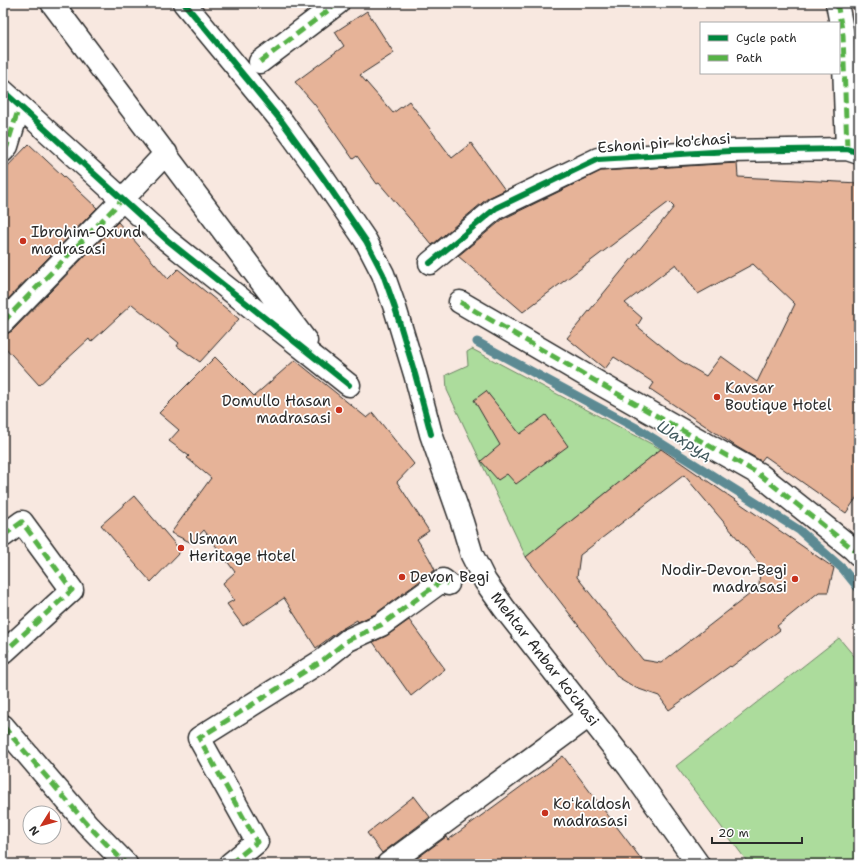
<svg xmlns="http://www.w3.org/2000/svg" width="862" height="867" font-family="'Shantell Sans',sans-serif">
	<rect width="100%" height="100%" fill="#f8e8e0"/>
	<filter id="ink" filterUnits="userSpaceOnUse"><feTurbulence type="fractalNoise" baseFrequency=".025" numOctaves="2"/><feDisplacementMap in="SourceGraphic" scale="8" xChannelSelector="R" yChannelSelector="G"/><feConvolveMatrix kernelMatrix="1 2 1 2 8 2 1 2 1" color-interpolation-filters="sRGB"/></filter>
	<g filter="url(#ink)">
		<path fill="#acdc9c" stroke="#6c8464" d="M 472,349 L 661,449 L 526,557 L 447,390 L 446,375 L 468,365 L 467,352 Z
			M 839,638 L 859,662 L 859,862 L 857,864 L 749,864 L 676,766 Z"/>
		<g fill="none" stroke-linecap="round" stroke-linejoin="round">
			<path stroke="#5b8a93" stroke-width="9" d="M 477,342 L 640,430 L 799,530 L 843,569 L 859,589"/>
		</g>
		<path fill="#e6b398" stroke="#2b2b2b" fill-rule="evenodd" d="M 367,11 L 394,53 L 360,75 L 393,113 L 409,101 L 452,158 L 471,143 L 505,190 L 488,198 L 432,245 L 379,183 L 377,184 L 357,156 L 353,159 L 315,105 L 295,82 L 344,46 L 335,32 Z
			M 29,144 L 97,208 L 3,304 L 3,171 Z
			M 737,163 L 738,177 L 859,183 L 859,494 L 846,513 L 765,456 L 761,461 L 737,447 L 650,389 L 654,383 L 614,357 L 605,369 L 567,338 L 674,207 L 669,202 L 523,312 L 458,256 L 503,219 L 601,171 ZM 676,264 L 698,294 L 753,264 L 795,304 L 757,382 L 721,356 L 706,376 L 679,360 L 637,326 L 642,318 L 625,303 Z
			M 118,222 L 168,279 L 178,269 L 239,319 L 200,362 L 177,346 L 179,343 L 132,304 L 91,342 L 89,339 L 39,385 L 3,345 L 3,334 L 7,334 L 12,331 Z
			M 215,357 L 254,396 L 295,360 L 367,418 L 373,413 L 414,464 L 397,482 L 429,531 L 417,539 L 429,558 L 435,570 L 375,614 L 358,622 L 357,620 L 340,630 L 316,648 L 284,598 L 243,626 L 227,604 L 234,600 L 223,583 L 235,572 L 204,530 L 192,543 L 171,533 L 211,478 L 187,458 L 189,456 L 169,441 L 179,430 L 159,413 Z
			M 486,391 L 520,434 L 546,415 L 568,446 L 516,484 L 507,474 L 498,480 L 481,461 L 500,445 L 474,400 Z
			M 661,449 L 834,568 L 828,592 L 819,592 L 777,626 L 780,630 L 731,667 L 730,666 L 669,710 L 659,696 L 636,688 L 618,677 L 526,557 ZM 684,475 L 760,565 L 759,587 L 661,663 L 643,660 L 577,577 L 580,555 Z
			M 134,496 L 181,551 L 151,582 L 101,525 Z
			M 409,620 L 445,669 L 411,696 L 373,642 L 388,635 Z
			M 563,756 L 645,864 L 409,864 L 446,837 L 448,840 Z
			M 414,796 L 430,817 L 382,853 L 367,833 Z"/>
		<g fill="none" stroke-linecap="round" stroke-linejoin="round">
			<g stroke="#2b2b2b" stroke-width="25">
				<path id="minor" d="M 52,3 L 306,341
					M 837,3 L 843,35 L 847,149
					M 260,62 L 338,3
					M 3,91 L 167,240 L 349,385
					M 3,151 L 7,146 L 19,107
					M 430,263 L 496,208 L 598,159 L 730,151 L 847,149 L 859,153
					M 460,302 L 604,386 L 759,474 L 853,549 L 859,555
					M 3,322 L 122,200 L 166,153
					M 3,536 L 22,522 L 72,590 L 3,653
					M 3,726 L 87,824 L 126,864
					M 230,864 L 257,842 L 199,738 L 323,660 L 348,640 L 381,625 L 443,580 L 448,584
					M 388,864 L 589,716"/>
			</g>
			<g stroke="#2b2b2b" stroke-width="25">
				<path id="major" d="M 184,3 L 283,123 L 323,178 L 366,241 L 383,274 L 395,308 L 415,374 L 431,434 L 462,522 L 472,555 L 485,581 L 504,608 L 629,767 L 698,864"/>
			</g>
			<use href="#minor" stroke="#fff" stroke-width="22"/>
			<use href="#major" stroke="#fff" stroke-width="22"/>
			<path stroke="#56b246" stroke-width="5" stroke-dasharray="10 5" stroke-linecap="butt" d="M 837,3 L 843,35 L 847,149
				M 260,62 L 338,3
				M 3,151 L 7,146 L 19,107
				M 460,302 L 604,386 L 759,474 L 853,549 L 859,555
				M 3,322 L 122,200
				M 3,536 L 22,522 L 72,590 L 3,653
				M 3,726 L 87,824 L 126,864
				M 230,864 L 257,842 L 199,738 L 323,660 L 348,640 L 381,625 L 443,580 L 448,584"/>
			<g stroke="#fff" stroke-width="8">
				<path id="cycleway" d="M 184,3 L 283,123 L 323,178 L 366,241 L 383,274 L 395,308 L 415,374 L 431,434
					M 3,91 L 167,240 L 349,385
					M 430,263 L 496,208 L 598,159 L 730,151 L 847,149 L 859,153"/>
			</g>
			<use href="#cycleway" stroke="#00873e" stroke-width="6"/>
		</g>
	</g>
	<g fill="#c8321e" stroke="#fff" stroke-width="1.5">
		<circle cx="23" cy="241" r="4"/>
		<circle cx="717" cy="397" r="4"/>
		<circle cx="339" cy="410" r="4"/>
		<circle cx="181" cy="548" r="4"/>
		<circle cx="402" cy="577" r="4"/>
		<circle cx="795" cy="579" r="4"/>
		<circle cx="545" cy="813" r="4"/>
	</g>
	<g text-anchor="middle" stroke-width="3.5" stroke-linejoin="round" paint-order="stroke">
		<g font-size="15" fill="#2b2b2b" stroke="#fff">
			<text transform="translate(664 143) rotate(-4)" y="5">Eshoni pir ko'chasi</text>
			<text transform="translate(545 659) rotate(52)" y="5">Mehtar Anbar ko'chasi</text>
		</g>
		<g font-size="15" fill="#2b2b2b" stroke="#fff" text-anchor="start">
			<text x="31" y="237">Ibrohim-Oxund<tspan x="31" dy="17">madrasasi</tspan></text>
			<text x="725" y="393">Kavsar<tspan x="725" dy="17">Boutique Hotel</tspan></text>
			<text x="331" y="406" text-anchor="end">Domullo Hasan<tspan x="331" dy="17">madrasasi</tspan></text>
			<text x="189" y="544">Usman<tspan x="189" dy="17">Heritage Hotel</tspan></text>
			<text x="787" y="575" text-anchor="end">Nodir-Devon-Begi<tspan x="787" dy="17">madrasasi</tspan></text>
			<text x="410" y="582">Devon Begi</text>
			<text x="553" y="809">Koʻkaldosh<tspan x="553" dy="17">madrasasi</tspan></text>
		</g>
		<g font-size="16" font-style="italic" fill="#435b5f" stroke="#fff">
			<text transform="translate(685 440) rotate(32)" y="6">Шахруд</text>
		</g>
	</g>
	<rect width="862" height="867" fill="none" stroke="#fff" stroke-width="16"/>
	<rect x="8" y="8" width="846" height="851" fill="none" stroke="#2b2b2b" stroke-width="1.5" filter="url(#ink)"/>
	<rect x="700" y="22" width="140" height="52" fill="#ffffff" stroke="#aaaaaa"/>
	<rect x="708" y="35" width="20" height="6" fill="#00873e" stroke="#aaaaaa"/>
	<text x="736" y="42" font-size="12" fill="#2b2b2b">Cycle path</text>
	<rect x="708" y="55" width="20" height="6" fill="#56b246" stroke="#aaaaaa"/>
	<text x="736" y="62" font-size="12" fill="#2b2b2b">Path</text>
	<g transform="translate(42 825) rotate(233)"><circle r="19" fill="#ffffff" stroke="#aaaaaa"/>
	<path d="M0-3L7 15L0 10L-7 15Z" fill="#c8321e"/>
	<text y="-6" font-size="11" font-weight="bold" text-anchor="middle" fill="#2b2b2b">N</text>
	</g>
	<path d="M712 837v6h90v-6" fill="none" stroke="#2b2b2b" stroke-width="2"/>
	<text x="718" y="837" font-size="12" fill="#2b2b2b" stroke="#ffffff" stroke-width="3" paint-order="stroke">20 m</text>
</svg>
